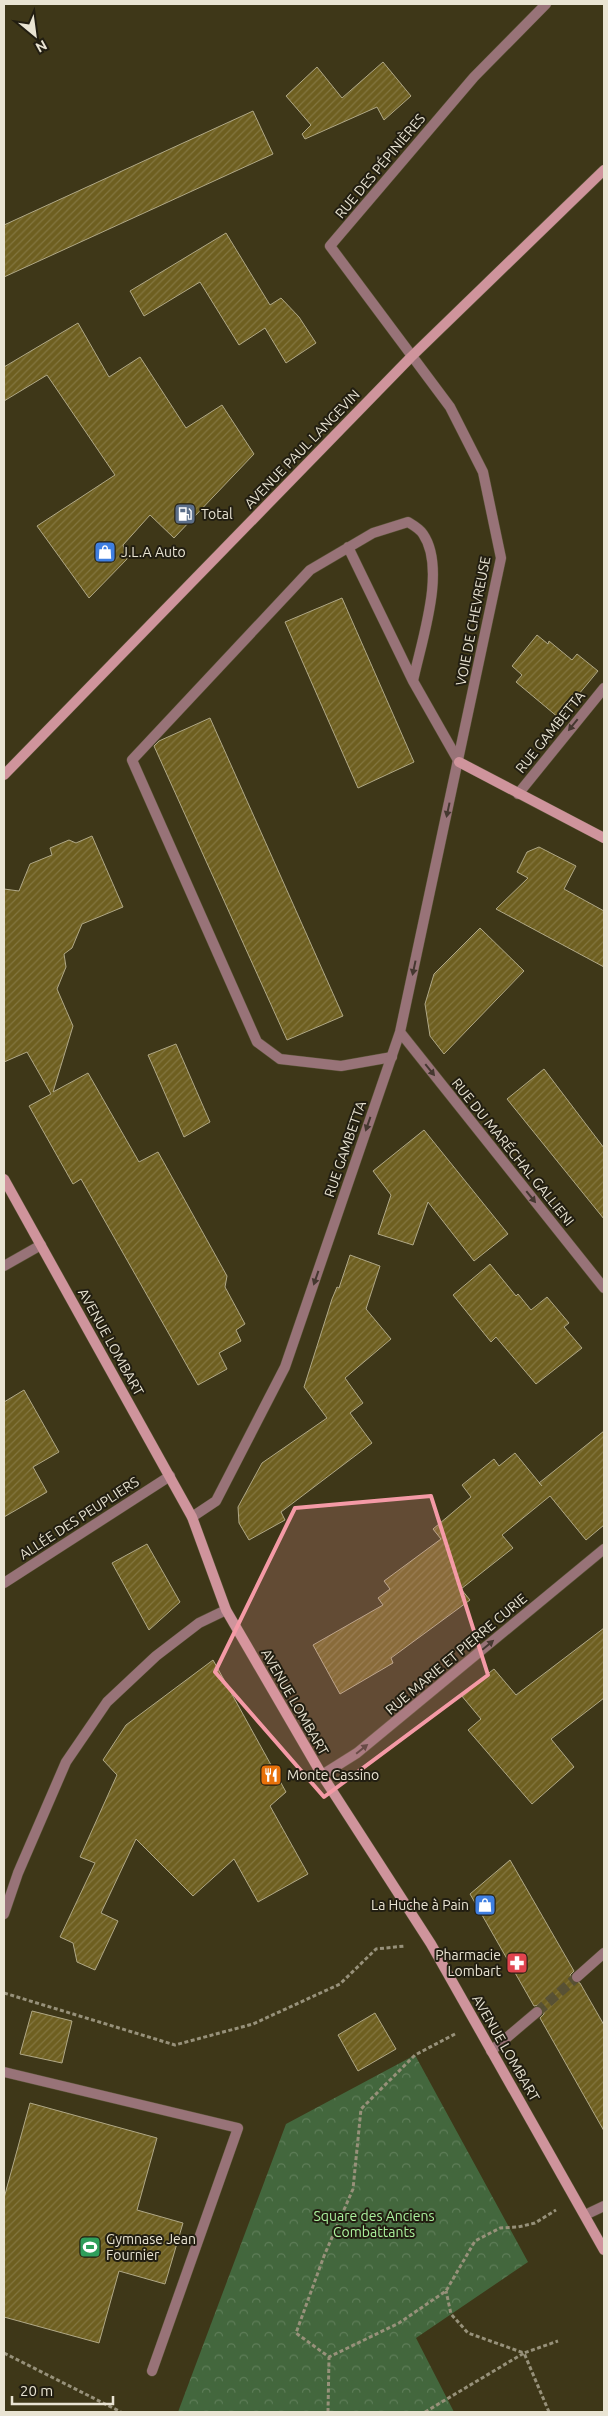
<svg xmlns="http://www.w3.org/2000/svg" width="608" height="2416" font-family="Ubuntu,sans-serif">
	<defs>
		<pattern id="park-crowns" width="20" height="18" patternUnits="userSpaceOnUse" patternTransform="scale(1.25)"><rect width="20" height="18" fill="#43673d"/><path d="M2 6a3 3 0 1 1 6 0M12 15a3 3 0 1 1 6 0" fill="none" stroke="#5e7d58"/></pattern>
		<pattern id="building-hatch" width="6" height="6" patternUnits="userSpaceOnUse" patternTransform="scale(1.25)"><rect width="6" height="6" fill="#6e5f20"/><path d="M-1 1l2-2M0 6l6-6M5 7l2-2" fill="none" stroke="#837640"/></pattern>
	</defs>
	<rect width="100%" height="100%" fill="#3e3718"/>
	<path fill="url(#park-crowns)" d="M 415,2055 L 528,2262 L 416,2338 L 454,2412 L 178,2412 L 286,2124 Z"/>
	<path fill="url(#building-hatch)" stroke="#b0a886" d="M 383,62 L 411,96 L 384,120 L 377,107 L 305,139 L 302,134 L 311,125 L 286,96 L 317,67 L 342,98 Z
		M 253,111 L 273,154 L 4,277 L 4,225 Z
		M 226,233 L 270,305 L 281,298 L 299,317 L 316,343 L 286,363 L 265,328 L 239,345 L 200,282 L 144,316 L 130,291 Z
		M 78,323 L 109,377 L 140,357 L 186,428 L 222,405 L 254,454 L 174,538 L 150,515 L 123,545 L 127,559 L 89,598 L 37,526 L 115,475 L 47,375 L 4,401 L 4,367 Z
		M 342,598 L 414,762 L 358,788 L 285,622 Z
		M 537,635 L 548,644 L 549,641 L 572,660 L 577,654 L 598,671 L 559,718 L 516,682 L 522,675 L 512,666 Z
		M 210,718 L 343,1016 L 287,1040 L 154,746 L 159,741 Z
		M 92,836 L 123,907 L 82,924 L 72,948 L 64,954 L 66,967 L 57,989 L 73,1026 L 53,1092 L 88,1073 L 139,1162 L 158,1152 L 227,1276 L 225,1287 L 245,1324 L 236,1330 L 241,1341 L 219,1353 L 227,1369 L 198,1385 L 81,1179 L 73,1184 L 29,1106 L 51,1094 L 27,1052 L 4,1062 L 4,889 L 19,891 L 30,864 L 52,855 L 50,848 L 69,840 L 76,843 Z
		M 539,847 L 576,866 L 564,889 L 604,911 L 604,967 L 496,909 L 528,878 L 517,872 L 527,852 Z
		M 480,928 L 524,971 L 444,1054 L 430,1036 L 425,1004 L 434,974 Z
		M 176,1044 L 210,1122 L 184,1137 L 148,1055 Z
		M 544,1069 L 604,1148 L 604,1219 L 507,1099 Z
		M 424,1130 L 508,1234 L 474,1261 L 428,1202 L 413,1245 L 378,1234 L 391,1195 L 373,1171 Z
		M 350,1255 L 380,1266 L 366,1309 L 391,1339 L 345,1378 L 363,1403 L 350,1413 L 372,1443 L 281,1512 L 285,1520 L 249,1540 L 239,1523 L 238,1507 L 262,1463 L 327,1418 L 304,1387 L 332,1299 L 337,1287 L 339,1288 Z
		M 490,1264 L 516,1296 L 518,1294 L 531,1310 L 547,1297 L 569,1323 L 564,1327 L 582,1348 L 536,1384 L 496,1337 L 491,1342 L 453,1295 Z
		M 24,1390 L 59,1452 L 33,1467 L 47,1492 L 4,1517 L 4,1402 Z
		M 604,1431 L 604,1525 L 586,1540 L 550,1496 L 502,1535 L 513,1548 L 461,1589 L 470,1600 L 391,1658 L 393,1663 L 340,1694 L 313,1645 L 383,1605 L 378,1598 L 390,1589 L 384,1581 L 441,1539 L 433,1529 L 471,1497 L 462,1485 L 494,1459 L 499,1466 L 515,1453 L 542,1486 L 539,1483 Z
		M 147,1544 L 180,1602 L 149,1630 L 112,1563 Z
		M 604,1628 L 604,1698 L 551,1739 L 574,1767 L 532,1804 L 468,1730 L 481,1719 L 461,1695 L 494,1669 L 516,1695 Z
		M 213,1660 L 286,1792 L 270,1806 L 308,1874 L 258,1902 L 234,1859 L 193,1896 L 136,1839 L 101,1913 L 118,1921 L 95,1970 L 77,1962 L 73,1943 L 60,1937 L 95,1863 L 80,1857 L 117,1775 L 103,1760 L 126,1725 Z
		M 510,1860 L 574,1971 L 570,1975 L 572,1981 L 580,1983 L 604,2025 L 604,2131 L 540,2018 L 544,2014 L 543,2008 L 539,2005 L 534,2006 L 470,1894 Z
		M 32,2011 L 72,2021 L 62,2063 L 20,2054 Z
		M 375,2013 L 396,2049 L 358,2071 L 338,2035 Z
		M 30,2103 L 157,2138 L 137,2210 L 183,2223 L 165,2284 L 119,2271 L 99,2343 L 4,2317 L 4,2198 Z"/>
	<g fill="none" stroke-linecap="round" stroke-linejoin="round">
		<path stroke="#585134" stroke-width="10" stroke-dasharray="10 5" stroke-linecap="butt" d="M 537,2012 L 577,1977"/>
		<g stroke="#595336" stroke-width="11">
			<path id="lane" d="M 348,547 L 413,681
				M 392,1057 L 341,1066 L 280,1059 L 257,1042 L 132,760 L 310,570 L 373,533 L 408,522 C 413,525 420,529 423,534 C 447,569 421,642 413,681 L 459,762
				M 4,1266 L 41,1245
				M 4,2072 L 238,2128 L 152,2371"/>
		</g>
		<g stroke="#595336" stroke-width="11">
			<path id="street" d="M 518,794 L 604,688
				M 400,1032 L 604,1288
				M 192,1517 L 216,1501 L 285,1367 L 400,1032 L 501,558 L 483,472 L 450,407 L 330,246 L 474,77 L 546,4
				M 4,1583 L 170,1476
				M 322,1775 L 357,1753 L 604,1549
				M 4,1914 L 18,1873 L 66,1762 L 107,1702 L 156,1656 L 199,1623 L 226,1610
				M 577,1977 L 604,1953
				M 491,2051 L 537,2012
				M 585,2215 L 604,2206"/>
		</g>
		<g stroke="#595336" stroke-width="11">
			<path id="secondary" d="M 459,762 L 604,838
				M 4,775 L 411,357 L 604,170
				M 4,1179 L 192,1517 L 226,1610 L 322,1775 L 431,1944 L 604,2250"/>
		</g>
		<path stroke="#97917a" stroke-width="3" stroke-dasharray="4 2.5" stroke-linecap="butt" d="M 4,1993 L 175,2045 L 253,2024 L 340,1984 L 376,1949 L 405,1946
			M 455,2034 L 415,2055 L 361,2109 L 353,2189 L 324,2256 L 296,2333 L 329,2357 L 399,2323 L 446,2291 L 475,2241 L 500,2228 L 518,2227 L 535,2223 L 556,2210
			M 4,2353 L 121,2412
			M 328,2412 L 329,2357
			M 425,2412 L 524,2353 L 468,2333 L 451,2314 L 446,2291
			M 549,2412 L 524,2353 L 558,2341"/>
		<use href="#lane" stroke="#987378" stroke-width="10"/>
		<use href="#street" stroke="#987378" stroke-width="10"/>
		<use href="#secondary" stroke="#cf949c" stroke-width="10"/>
	</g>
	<defs><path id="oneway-solid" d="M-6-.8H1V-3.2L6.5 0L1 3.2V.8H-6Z" transform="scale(1.25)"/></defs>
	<g fill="#453830">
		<use href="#oneway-solid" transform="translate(573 725) rotate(129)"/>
		<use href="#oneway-solid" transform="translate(448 810) rotate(102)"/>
		<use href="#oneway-solid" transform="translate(414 968) rotate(102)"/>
		<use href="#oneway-solid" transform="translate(430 1070) rotate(51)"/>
		<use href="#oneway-solid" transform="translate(368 1124) rotate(109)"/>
		<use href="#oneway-solid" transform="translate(531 1197) rotate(51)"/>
		<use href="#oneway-solid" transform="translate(316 1278) rotate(109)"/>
		<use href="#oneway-solid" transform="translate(488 1645) rotate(-40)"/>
		<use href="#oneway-solid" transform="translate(362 1749) rotate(-39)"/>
	</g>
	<path fill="#f49aa6" fill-opacity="0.2" stroke="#f49aa6" stroke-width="4" stroke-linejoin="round" d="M 431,1496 L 488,1675 L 324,1797 L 215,1672 L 295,1508 Z"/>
	<defs>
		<g id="fuel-square" transform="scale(1.125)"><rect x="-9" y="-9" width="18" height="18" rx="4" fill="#5c6f8a" stroke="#221e11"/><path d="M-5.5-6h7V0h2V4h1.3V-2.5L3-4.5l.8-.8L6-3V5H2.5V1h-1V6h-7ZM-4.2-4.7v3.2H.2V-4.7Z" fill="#fff"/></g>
		<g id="shop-square" transform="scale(1.125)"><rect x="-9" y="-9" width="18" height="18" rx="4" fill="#3f7fe0" stroke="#221e11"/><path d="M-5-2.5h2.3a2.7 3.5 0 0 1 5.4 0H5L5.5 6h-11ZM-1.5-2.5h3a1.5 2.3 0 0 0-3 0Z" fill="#fff"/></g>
		<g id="restaurant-square" transform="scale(1.125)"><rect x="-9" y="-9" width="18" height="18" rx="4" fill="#e8710a" stroke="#221e11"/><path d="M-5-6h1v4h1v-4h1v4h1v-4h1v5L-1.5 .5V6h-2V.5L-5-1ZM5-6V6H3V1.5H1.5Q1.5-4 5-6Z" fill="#fff"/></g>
		<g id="pharmacy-square" transform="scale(1.125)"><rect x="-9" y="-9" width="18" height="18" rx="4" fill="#e0444e" stroke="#221e11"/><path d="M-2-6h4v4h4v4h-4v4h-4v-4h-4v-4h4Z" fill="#fff"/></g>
		<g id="stadium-square" transform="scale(1.125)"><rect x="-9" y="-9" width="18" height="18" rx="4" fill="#2e9e5b" stroke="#221e11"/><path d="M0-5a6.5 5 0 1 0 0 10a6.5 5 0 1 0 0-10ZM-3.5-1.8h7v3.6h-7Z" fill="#fff"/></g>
	</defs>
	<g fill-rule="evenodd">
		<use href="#fuel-square" x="185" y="514"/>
		<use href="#shop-square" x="105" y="552"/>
		<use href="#restaurant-square" x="271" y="1775"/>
		<use href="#shop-square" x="485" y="1905"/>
		<use href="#pharmacy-square" x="517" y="1963"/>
		<use href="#stadium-square" x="90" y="2247"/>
	</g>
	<g text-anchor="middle" stroke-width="4" stroke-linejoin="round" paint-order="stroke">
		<g font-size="14" fill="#e9e4d3" stroke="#221e11">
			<text transform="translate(380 166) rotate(-50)" y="5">RUE DES PÉPINIÈRES</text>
			<text transform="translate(302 449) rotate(-46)" y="5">AVENUE PAUL LANGEVIN</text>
			<text transform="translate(473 621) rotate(-79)" y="5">VOIE DE CHEVREUSE</text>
			<text transform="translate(550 732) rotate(-51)" y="5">RUE GAMBETTA</text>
			<text transform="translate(345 1149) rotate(-71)" y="5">RUE GAMBETTA</text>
			<text transform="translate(513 1152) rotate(51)" y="5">RUE DU MARÉCHAL GALLIENI</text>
			<text transform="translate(111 1342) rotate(61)" y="5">AVENUE LOMBART</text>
			<text transform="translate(79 1518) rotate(-33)" y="5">ALLÉE DES PEUPLIERS</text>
			<text transform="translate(456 1654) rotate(-40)" y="5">RUE MARIE ET PIERRE CURIE</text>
			<text transform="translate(295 1702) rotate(60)" y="5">AVENUE LOMBART</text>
			<text transform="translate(506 2048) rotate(60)" y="5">AVENUE LOMBART</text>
		</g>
		<g font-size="14" fill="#e9e4d3" stroke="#221e11" text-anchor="start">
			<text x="201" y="519">Total</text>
			<text x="121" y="557">J.L.A Auto</text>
			<text x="287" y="1780">Monte Cassino</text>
			<text x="469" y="1910" text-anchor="end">La Huche à Pain</text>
			<text x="501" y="1960" text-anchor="end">Pharmacie<tspan x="501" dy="16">Lombart</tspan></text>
			<text x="106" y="2244">Gymnase Jean<tspan x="106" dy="16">Fournier</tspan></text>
		</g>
		<g font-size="14" fill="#abf29d" stroke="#221e11">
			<text x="374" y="2221">Square des Anciens<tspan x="374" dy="16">Combattants</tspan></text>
		</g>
	</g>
	<rect width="608" height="2416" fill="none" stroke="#e9e4d3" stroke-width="10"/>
	<g transform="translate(35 35) rotate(151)" stroke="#221e11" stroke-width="4" paint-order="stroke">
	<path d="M0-4L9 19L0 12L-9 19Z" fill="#e9e4d3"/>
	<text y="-8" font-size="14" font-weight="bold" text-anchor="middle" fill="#e9e4d3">N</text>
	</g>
	<path d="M12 2396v8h101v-8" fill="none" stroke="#e9e4d3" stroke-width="2.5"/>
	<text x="20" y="2396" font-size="15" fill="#e9e4d3" stroke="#221e11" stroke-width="4" paint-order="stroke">20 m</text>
</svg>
